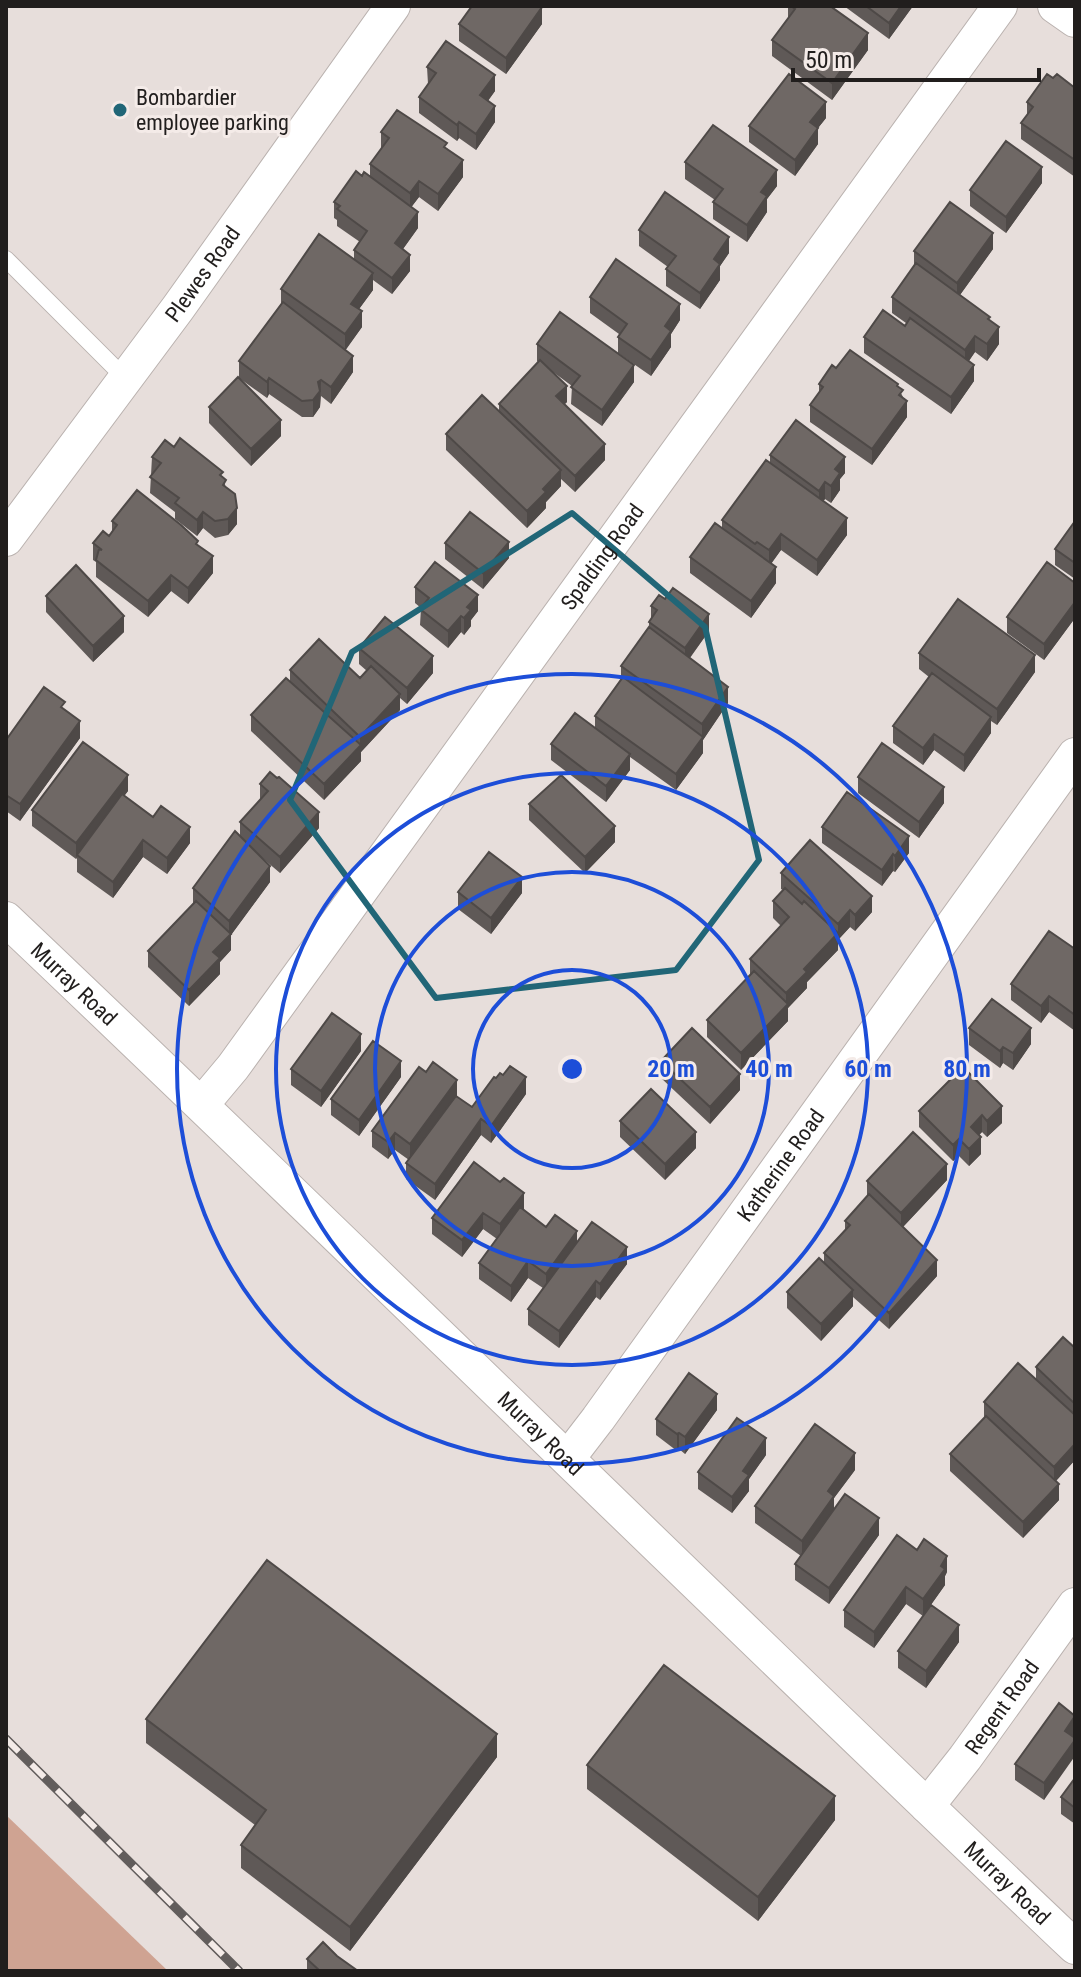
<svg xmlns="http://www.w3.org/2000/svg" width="1081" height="1977" font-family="'Roboto Condensed',sans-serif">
	<rect width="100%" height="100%" fill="#e7dedb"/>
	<path fill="#cfa392" d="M 6,1815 L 168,1971 L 6,1971 Z"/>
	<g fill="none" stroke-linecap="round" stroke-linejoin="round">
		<g stroke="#bab2af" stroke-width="18">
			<path id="service" d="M 6,259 L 125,378"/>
		</g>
		<g stroke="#bab2af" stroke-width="36">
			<g id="minor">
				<path d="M 1055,6 L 1075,20"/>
				<path id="s1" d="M 6,539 L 178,308 L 393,6"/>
				<path id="s2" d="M 6,919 C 365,1259 716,1607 1075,1947"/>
				<path id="s3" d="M 202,1104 L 233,1067 L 1000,6"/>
				<path id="s4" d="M 568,1458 L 598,1419 L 1075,755"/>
				<path id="s5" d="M 927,1806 L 965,1758 L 1075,1605"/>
			</g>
		</g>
		<use href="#service" stroke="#fff" stroke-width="16"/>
		<use href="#minor" stroke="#fff" stroke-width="34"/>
		<g stroke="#625d5c" stroke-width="9">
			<path id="rail" d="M 6,1739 L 239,1971"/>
		</g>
		<use href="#rail" stroke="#f4ebe8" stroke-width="6" stroke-dasharray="18" stroke-linecap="butt"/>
	</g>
	<path fill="#5f5957" d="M 788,6 L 833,6 L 834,9 L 868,50 L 832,100 L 772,56 L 772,40 L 788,18 Z
		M 844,6 L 913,6 L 889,39 Z
		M 459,24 L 542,24 L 506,74 L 459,41 Z
		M 427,67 L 495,91 L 488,101 L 495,122 L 476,150 L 459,138 L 457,141 L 419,113 L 419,97 L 428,84 Z
		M 1053,78 L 1075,88 L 1075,177 L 1021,139 L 1021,123 L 1027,115 L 1027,102 Z
		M 826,118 L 818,128 L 818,144 L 795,176 L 749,142 L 749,126 Z
		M 381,132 L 447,148 L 463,177 L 438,211 L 419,197 L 411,207 L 418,228 L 403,249 L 410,271 L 392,294 L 373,280 L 373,290 L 359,309 L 362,327 L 345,350 L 353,372 L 331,404 L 321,396 L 320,407 L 313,417 L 302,417 L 269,394 L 267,398 L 239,378 L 239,361 L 281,304 L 281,289 L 354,259 L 354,250 L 360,242 L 337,226 L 337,220 L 334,218 L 334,202 L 362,176 L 370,177 L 370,164 L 381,149 Z
		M 685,162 L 777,186 L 767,199 L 767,212 L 747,242 L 713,219 L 713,202 L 715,200 L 685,179 Z
		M 1042,183 L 1006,233 L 970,206 L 970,190 Z
		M 639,230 L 729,253 L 720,266 L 720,280 L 700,309 L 666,286 L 666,269 L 668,267 L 639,246 Z
		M 993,249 L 960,295 L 990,321 L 999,344 L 987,361 L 975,352 L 969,361 L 974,381 L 951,414 L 864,353 L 864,337 L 905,326 L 906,323 L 892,313 L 892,297 L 914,267 L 914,251 Z
		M 590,297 L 680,320 L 671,334 L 671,347 L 651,376 L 618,353 L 618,337 L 619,334 L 590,313 Z
		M 537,344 L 634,382 L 602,426 L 571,404 L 572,386 L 553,372 L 567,402 L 564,404 L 605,460 L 575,492 L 561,479 L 561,486 L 546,502 L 546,508 L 527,528 L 446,450 L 446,434 L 499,411 L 499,404 L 538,362 L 537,361 Z
		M 836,368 L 898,387 L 903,397 L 907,417 L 872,465 L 810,422 L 810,405 L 819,393 L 819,384 Z
		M 209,407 L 281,436 L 251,466 L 209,423 Z
		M 174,447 L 223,478 L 237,524 L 228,535 L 215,538 L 203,528 L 197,536 L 175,519 L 175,512 L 150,493 L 152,457 Z
		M 770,455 L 845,473 L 840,479 L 840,490 L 831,503 L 825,499 L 823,501 L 847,535 L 817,576 L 781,550 L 771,563 L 776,583 L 751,618 L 690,573 L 690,557 L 722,528 L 722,520 L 770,463 Z
		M 112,521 L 198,545 L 213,573 L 188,604 L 171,591 L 148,617 L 96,577 L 96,562 L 93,560 L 93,543 L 109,536 L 112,531 Z
		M 1075,521 L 1075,579 L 1055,565 L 1055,549 Z
		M 445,543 L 509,558 L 483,589 L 445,559 Z
		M 1075,583 L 1075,618 L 1044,660 L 1007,633 L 1007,617 Z
		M 415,587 L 478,611 L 471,620 L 471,626 L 464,635 L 461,632 L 448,648 L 420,625 L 421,608 L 415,603 Z
		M 46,596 L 124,632 L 93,662 L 46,612 Z
		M 651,606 L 709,631 L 690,658 L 728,703 L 703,740 L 703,753 L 676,790 L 630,757 L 630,770 L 606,802 L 551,760 L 551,744 L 595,728 L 595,716 L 621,679 L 621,666 L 649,628 L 649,622 L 651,619 Z
		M 359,648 L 433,673 L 407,704 L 400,698 L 400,710 L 361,752 L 361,761 L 324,800 L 251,731 L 251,715 L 290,682 L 290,670 L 360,678 L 367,671 L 359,664 Z
		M 919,653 L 1035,672 L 997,725 L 991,721 L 991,733 L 964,772 L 934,750 L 923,765 L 893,743 L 893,726 L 929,677 L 919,669 Z
		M 65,710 L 80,738 L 20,821 L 6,811 L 6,740 Z
		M 858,777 L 944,803 L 919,838 L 858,793 Z
		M 260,784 L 319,828 L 280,873 L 260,856 L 270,882 L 231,935 L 231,950 L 220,962 L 220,974 L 189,1006 L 148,967 L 148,951 L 193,904 L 193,888 L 240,836 L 240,822 L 260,800 Z
		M 128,791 L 124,796 L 190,843 L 167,874 L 143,857 L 113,898 L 77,872 L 77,858 L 76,859 L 32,826 L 32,810 Z
		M 529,804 L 615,842 L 585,873 L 529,820 Z
		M 822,827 L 909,853 L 895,872 L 893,871 L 882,886 L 822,843 Z
		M 781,873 L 872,912 L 855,931 L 850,927 L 838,940 L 838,950 L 807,982 L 807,988 L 788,1008 L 788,1021 L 741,1070 L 707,1037 L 707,1020 L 750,975 L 750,959 L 781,926 L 773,918 L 773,901 L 783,890 L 781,889 Z
		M 458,892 L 522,893 L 491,934 L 458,909 Z
		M 1075,949 L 1075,1031 L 1049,1012 L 1041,1023 L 1011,1000 L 1011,984 Z
		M 969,1028 L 1031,1044 L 1013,1070 L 1003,1063 L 1000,1068 L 969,1045 Z
		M 361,1051 L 321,1107 L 291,1085 L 291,1069 Z
		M 661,1061 L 740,1090 L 710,1124 L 661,1078 Z
		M 963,1067 L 1002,1123 L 987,1137 L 982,1132 L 979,1135 L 981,1154 L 969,1166 L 959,1156 L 953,1161 L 919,1127 L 919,1111 Z
		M 401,1077 L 359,1136 L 331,1115 L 331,1099 Z
		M 526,1094 L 491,1143 L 481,1135 L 435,1200 L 406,1179 L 406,1163 L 409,1160 L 395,1150 L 388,1159 L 372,1147 L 372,1131 L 457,1097 L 472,1107 Z
		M 620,1121 L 696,1148 L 665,1180 L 620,1137 Z
		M 947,1180 L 903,1227 L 937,1276 L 889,1329 L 853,1297 L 853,1306 L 821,1341 L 787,1308 L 787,1292 L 824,1262 L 824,1253 L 845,1230 L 845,1221 L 867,1197 L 867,1181 Z
		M 524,1209 L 523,1210 L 546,1227 L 627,1264 L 600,1300 L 596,1297 L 559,1348 L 528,1325 L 528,1309 L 543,1288 L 528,1278 L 511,1302 L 479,1279 L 479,1263 L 497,1239 L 483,1229 L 462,1257 L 432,1234 L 432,1218 Z
		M 1075,1348 L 1075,1460 L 1056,1481 L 1059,1500 L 1023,1538 L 950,1471 L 950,1454 L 984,1418 L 984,1402 L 1036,1379 L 1036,1367 Z
		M 717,1410 L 685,1454 L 679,1449 L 677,1451 L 656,1435 L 656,1419 Z
		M 766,1455 L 749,1479 L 749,1491 L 732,1513 L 698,1489 L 698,1472 Z
		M 855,1470 L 834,1498 L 834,1510 L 879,1535 L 829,1604 L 795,1580 L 795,1564 L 801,1556 L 755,1523 L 755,1506 Z
		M 947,1572 L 945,1576 L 945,1585 L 923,1616 L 906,1604 L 874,1648 L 844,1627 L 844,1610 Z
		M 959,1642 L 926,1688 L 898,1668 L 898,1651 Z
		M 1075,1716 L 1075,1732 L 1044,1800 L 1015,1780 L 1015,1764 Z
		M 146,1719 L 497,1757 L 350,1951 L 241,1868 L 241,1845 L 255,1825 L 146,1743 Z
		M 587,1765 L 835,1820 L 758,1921 L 587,1789 Z
		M 1075,1778 L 1075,1824 L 1061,1814 L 1061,1797 Z
		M 307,1959 L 358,1971 L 307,1971 Z"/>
	<path fill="#4e4947" d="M 901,6 L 913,6 L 889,39 L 889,23 Z
		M 542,7 L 542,24 L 506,74 L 506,58 Z
		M 868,33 L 868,50 L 832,100 L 832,83 Z
		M 495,75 L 495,91 L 480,111 L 480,95 Z
		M 826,102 L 826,118 L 818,128 L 818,144 L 795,176 L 795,160 L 810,122 Z
		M 495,106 L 495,122 L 476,150 L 476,134 Z
		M 459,122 L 459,138 L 457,141 L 457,125 Z
		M 463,160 L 463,177 L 438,211 L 438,194 Z
		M 1042,167 L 1042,183 L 1006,233 L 1006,217 Z
		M 777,170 L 777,186 L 767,199 L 767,212 L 747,242 L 747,225 L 761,192 Z
		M 419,181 L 419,197 L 410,209 L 410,193 Z
		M 418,212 L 418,228 L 395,260 L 395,243 Z
		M 993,233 L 993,249 L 957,299 L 957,283 Z
		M 729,237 L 729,253 L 720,266 L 720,280 L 700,309 L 700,293 L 714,259 Z
		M 410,255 L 410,271 L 392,294 L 392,278 Z
		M 373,273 L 373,290 L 351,320 L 351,304 Z
		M 680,304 L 680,320 L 671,334 L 671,347 L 651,376 L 651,360 L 665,326 Z
		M 362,311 L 362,327 L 345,351 L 345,334 Z
		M 999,327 L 999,344 L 987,361 L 987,344 Z
		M 975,336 L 975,352 L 965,366 L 965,350 Z
		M 353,356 L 353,372 L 331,404 L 331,387 Z
		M 634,365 L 634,382 L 602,426 L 602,410 Z
		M 974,365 L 974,381 L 951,414 L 951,397 Z
		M 269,378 L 269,394 L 267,398 L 267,382 Z
		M 321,380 L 320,407 L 313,417 L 313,400 L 318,382 Z
		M 567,386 L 567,402 L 556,413 L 556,396 Z
		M 907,401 L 907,417 L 872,465 L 872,449 Z
		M 281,420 L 281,436 L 251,466 L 251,449 Z
		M 605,444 L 605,460 L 575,492 L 575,476 Z
		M 845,457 L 845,473 L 840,479 L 840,490 L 831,503 L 831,486 L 835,469 Z
		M 561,470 L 561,486 L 546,502 L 546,508 L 527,528 L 527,511 L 543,489 Z
		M 825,482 L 825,499 L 819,507 L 819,491 Z
		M 237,508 L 237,524 L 228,535 L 228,519 Z
		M 203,512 L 203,528 L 197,536 L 197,520 Z
		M 847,518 L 847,535 L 817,576 L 817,560 Z
		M 781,534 L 781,550 L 769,567 L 769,550 Z
		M 509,542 L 509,558 L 483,589 L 483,573 Z
		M 213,556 L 213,573 L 188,604 L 188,588 Z
		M 776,567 L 776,583 L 751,618 L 751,601 Z
		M 171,575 L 171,591 L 148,617 L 148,601 Z
		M 478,595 L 478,611 L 471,620 L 471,626 L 464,635 L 464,618 L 467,607 Z
		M 1075,602 L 1075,618 L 1044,660 L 1044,644 Z
		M 709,614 L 709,631 L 685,664 L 685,648 Z
		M 124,616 L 124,632 L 93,662 L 93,646 Z
		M 461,616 L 461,632 L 448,648 L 448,631 Z
		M 1035,655 L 1035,672 L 997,725 L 997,709 Z
		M 433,656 L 433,673 L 407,704 L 407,688 Z
		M 728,687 L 728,703 L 703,740 L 703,753 L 676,790 L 676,774 L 702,737 L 702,724 Z
		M 400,694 L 400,710 L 361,752 L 361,761 L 324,800 L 324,784 L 360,746 L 360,737 Z
		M 991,717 L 991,733 L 964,772 L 964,755 Z
		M 80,721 L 80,738 L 20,821 L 20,804 Z
		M 934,734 L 934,750 L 923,765 L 923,748 Z
		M 630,754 L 630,770 L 606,802 L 606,786 Z
		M 128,775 L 128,791 L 78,856 L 77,855 L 76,859 L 76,843 Z
		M 944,787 L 944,803 L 919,838 L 919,822 Z
		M 319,812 L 319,828 L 280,873 L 280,857 Z
		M 615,826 L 615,842 L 585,873 L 585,857 Z
		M 190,827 L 190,843 L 167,874 L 167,858 Z
		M 909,836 L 909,853 L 895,872 L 895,856 Z
		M 143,840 L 143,857 L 113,898 L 113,882 Z
		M 893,854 L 893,871 L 882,886 L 882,870 Z
		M 270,866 L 270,882 L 231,935 L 231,950 L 220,962 L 220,974 L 189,1006 L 189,990 L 213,952 L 229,936 L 229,921 Z
		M 522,877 L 522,893 L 491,934 L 491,918 Z
		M 872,896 L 872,912 L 855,931 L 855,915 Z
		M 850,910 L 850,927 L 838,940 L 838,924 Z
		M 838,933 L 838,950 L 807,982 L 807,988 L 788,1008 L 788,1021 L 741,1070 L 741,1053 L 786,1006 L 786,993 L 804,969 Z
		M 1049,996 L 1049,1012 L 1041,1023 L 1041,1006 Z
		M 1031,1028 L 1031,1044 L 1013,1070 L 1013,1053 Z
		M 361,1034 L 361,1051 L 321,1107 L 321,1091 Z
		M 1003,1047 L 1003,1063 L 1000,1068 L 1000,1051 Z
		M 401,1061 L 401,1077 L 359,1136 L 359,1120 Z
		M 740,1074 L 740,1090 L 710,1124 L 710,1107 Z
		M 526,1077 L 526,1094 L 491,1143 L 491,1126 Z
		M 457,1080 L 457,1096 L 410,1161 L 410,1144 Z
		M 1002,1106 L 1002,1123 L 987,1137 L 987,1121 Z
		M 982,1115 L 982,1132 L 971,1143 L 971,1127 Z
		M 481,1119 L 481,1135 L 435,1200 L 435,1184 Z
		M 696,1132 L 696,1148 L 665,1180 L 665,1164 Z
		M 395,1133 L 395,1150 L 388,1159 L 388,1142 Z
		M 981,1137 L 981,1154 L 969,1166 L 969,1149 Z
		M 959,1139 L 959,1156 L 953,1161 L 953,1145 Z
		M 947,1164 L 947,1180 L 901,1229 L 901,1213 Z
		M 524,1193 L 524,1209 L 500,1241 L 500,1224 Z
		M 483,1213 L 483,1229 L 462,1257 L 462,1240 Z
		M 577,1231 L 577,1247 L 546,1290 L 546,1274 Z
		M 627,1247 L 627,1264 L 600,1300 L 600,1284 Z
		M 937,1260 L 937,1276 L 889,1329 L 889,1313 Z
		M 528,1261 L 528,1278 L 511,1302 L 511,1286 Z
		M 596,1281 L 596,1297 L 559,1348 L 559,1331 Z
		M 853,1290 L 853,1306 L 821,1341 L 821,1324 Z
		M 717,1394 L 717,1410 L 685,1454 L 685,1437 Z
		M 679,1433 L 679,1449 L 677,1451 L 677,1434 Z
		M 766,1438 L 766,1455 L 749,1479 L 749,1491 L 732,1513 L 732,1497 L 743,1471 Z
		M 1075,1444 L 1075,1460 L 1054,1483 L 1054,1467 Z
		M 855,1453 L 855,1470 L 834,1498 L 834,1513 L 802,1557 L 802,1541 L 828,1491 Z
		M 1059,1484 L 1059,1500 L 1023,1538 L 1023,1522 Z
		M 879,1518 L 879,1535 L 829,1604 L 829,1588 Z
		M 947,1556 L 947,1572 L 945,1576 L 945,1585 L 923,1616 L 923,1599 L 941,1566 Z
		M 906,1587 L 906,1604 L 874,1648 L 874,1632 Z
		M 959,1625 L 959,1642 L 926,1688 L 926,1671 Z
		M 1075,1716 L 1075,1732 L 1065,1747 L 1065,1731 Z
		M 497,1734 L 497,1757 L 350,1951 L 350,1927 Z
		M 1075,1740 L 1075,1756 L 1044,1800 L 1044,1783 Z
		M 835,1796 L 835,1820 L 758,1921 L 758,1897 Z"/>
	<path fill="#6f6865" stroke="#4e4947" stroke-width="2" d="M 472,6 L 540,6 L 542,7 L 506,58 L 459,24 Z
		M 791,6 L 833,6 L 834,7 L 833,8 L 868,33 L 832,83 L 772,40 L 795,9 Z
		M 866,6 L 901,6 L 889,23 Z
		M 446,41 L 495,75 L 480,95 L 495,106 L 476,134 L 459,122 L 457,125 L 419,97 L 436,73 L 427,67 Z
		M 789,74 L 826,102 L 810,122 L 818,128 L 795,160 L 749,126 Z
		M 1047,74 L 1053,78 L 1057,74 L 1075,88 L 1075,160 L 1021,123 L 1033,107 L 1027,102 Z
		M 397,110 L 447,143 L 444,147 L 463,160 L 438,194 L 419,181 L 410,193 L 370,164 L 389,138 L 381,132 Z
		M 713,125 L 777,170 L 761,192 L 767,196 L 747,225 L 713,202 L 723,189 L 685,162 Z
		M 1006,141 L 1042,167 L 1006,217 L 970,190 Z
		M 356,171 L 362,176 L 364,172 L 418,212 L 395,243 L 410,255 L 392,278 L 354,250 L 367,231 L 337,209 L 340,206 L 334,202 Z
		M 665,192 L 729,237 L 714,259 L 720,264 L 700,293 L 666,269 L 676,256 L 639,230 Z
		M 950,202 L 993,233 L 957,283 L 914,251 Z
		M 319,234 L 373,273 L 351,304 L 362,311 L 345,334 L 281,289 Z
		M 616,259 L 680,304 L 665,326 L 671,331 L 651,360 L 618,337 L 627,324 L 590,297 Z
		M 916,263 L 990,317 L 988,319 L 999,327 L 987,344 L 975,336 L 965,350 L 892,297 Z
		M 283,302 L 353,356 L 331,387 L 321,380 L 318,382 L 320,391 L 313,400 L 302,401 L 269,378 L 267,382 L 239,361 Z
		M 883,310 L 905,326 L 910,318 L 974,365 L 951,397 L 864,337 Z
		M 560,312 L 634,365 L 602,410 L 571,387 L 580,376 L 537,344 Z
		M 850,350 L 898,384 L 897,386 L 903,390 L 899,395 L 907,401 L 872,449 L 810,405 L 823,387 L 819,384 L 832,365 L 836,368 Z
		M 540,360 L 567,386 L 556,396 L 605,444 L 575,476 L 499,404 Z
		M 238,377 L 281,420 L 251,449 L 209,407 Z
		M 482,395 L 561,470 L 543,489 L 546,492 L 527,511 L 446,434 Z
		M 796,420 L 845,457 L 835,469 L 840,473 L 831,486 L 825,482 L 819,491 L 770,455 Z
		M 180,438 L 223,472 L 220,475 L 226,480 L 223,485 L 235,494 L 237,508 L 228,519 L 215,521 L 203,512 L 197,520 L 175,503 L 179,498 L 150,477 L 161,463 L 152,457 L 165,440 L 174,447 Z
		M 766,460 L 847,518 L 817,560 L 781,534 L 769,550 L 757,542 L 755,544 L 722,520 Z
		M 137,490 L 181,525 L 198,541 L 196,544 L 213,556 L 188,588 L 171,575 L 148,601 L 96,560 L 99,549 L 102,550 L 93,543 L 103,531 L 109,536 L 117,525 L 112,521 Z
		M 470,512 L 509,542 L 483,573 L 445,543 Z
		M 1075,521 L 1075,563 L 1055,549 Z
		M 715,523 L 776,567 L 751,601 L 690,557 Z
		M 435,562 L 478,595 L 467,607 L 471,610 L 464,618 L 461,616 L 448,631 L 420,609 L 429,598 L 415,587 Z
		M 1047,562 L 1075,583 L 1075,602 L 1044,644 L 1007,617 Z
		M 76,565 L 124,616 L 93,646 L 46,596 Z
		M 673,588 L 709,614 L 685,648 L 649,622 L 657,610 L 651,606 L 659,595 L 665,599 Z
		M 958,599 L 1035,655 L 997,709 L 919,653 Z
		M 385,617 L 433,656 L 407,688 L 359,648 Z
		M 649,627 L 728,687 L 702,724 L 621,666 Z
		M 319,639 L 360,678 L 371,666 L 400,694 L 360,737 L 290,670 Z
		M 932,673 L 991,717 L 964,755 L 934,734 L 923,748 L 893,726 Z
		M 623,677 L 703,737 L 676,774 L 595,716 Z
		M 286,678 L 361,745 L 324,784 L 251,715 Z
		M 44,687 L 65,702 L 61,707 L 80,721 L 20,804 L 6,795 L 6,740 Z
		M 575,713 L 630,754 L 606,786 L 551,744 Z
		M 83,742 L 128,775 L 76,843 L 32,810 Z
		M 882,743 L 944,787 L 919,822 L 858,777 Z
		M 270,772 L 277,778 L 279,777 L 319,812 L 280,857 L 240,822 L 268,791 L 260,784 Z
		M 561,775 L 615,826 L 585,857 L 529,804 Z
		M 847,792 L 909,836 L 895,856 L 893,854 L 882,870 L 822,827 Z
		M 122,794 L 153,817 L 161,806 L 190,827 L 167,858 L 143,840 L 113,882 L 77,855 Z
		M 235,831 L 270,866 L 229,921 L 193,888 Z
		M 810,840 L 872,896 L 855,915 L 850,910 L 838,924 L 781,873 Z
		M 489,852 L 522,877 L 491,918 L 458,892 Z
		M 785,888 L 802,904 L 804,901 L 838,933 L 804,969 L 807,972 L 786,993 L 750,959 L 789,917 L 773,901 Z
		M 196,901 L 231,934 L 213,952 L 220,958 L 189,990 L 148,951 Z
		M 1049,931 L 1075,949 L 1075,1015 L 1049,996 L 1041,1006 L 1011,984 Z
		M 754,971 L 788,1004 L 741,1053 L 707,1020 Z
		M 992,999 L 1031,1028 L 1013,1053 L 1003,1047 L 1000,1051 L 969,1028 Z
		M 332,1013 L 361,1034 L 321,1091 L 291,1069 Z
		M 692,1028 L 740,1074 L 710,1107 L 661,1061 Z
		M 373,1041 L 401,1061 L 359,1120 L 331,1099 Z
		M 433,1062 L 457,1080 L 410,1144 L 395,1133 L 388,1142 L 372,1131 L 419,1067 L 426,1072 Z
		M 510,1066 L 526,1077 L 491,1126 L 481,1119 L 435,1184 L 406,1163 L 456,1096 L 472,1107 L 494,1077 L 496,1078 L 500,1073 L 503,1075 Z
		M 963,1067 L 1002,1106 L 987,1121 L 982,1115 L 971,1127 L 981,1137 L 969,1149 L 959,1139 L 953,1145 L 919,1111 Z
		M 651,1089 L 696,1132 L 665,1164 L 620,1121 Z
		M 913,1132 L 947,1164 L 901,1213 L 867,1181 Z
		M 474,1162 L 500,1182 L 504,1178 L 524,1193 L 500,1224 L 483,1213 L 462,1240 L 432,1218 Z
		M 869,1194 L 937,1260 L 889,1313 L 824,1253 L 850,1225 L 845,1221 Z
		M 520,1207 L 546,1227 L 555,1215 L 577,1231 L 546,1274 L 528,1261 L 511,1286 L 479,1263 Z
		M 592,1222 L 627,1247 L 600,1284 L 596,1281 L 559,1331 L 528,1309 Z
		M 819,1258 L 853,1290 L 821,1324 L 787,1292 Z
		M 1063,1337 L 1075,1348 L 1075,1404 L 1036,1367 Z
		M 1018,1363 L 1075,1415 L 1075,1444 L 1054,1467 L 984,1402 Z
		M 689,1373 L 717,1394 L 685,1437 L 679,1433 L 677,1434 L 656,1419 Z
		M 986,1416 L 1059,1484 L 1023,1522 L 950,1454 Z
		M 737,1418 L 766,1438 L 743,1471 L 749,1475 L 732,1497 L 698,1472 Z
		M 815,1424 L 855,1453 L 828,1491 L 834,1496 L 802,1541 L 755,1506 Z
		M 845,1494 L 879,1518 L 829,1588 L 795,1564 Z
		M 897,1535 L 917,1550 L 924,1539 L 947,1556 L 941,1566 L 945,1569 L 923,1599 L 906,1587 L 874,1632 L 844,1610 Z
		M 267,1560 L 497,1734 L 350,1927 L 241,1845 L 266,1810 L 146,1719 Z
		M 931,1605 L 959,1625 L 926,1671 L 898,1651 Z
		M 664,1665 L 835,1796 L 758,1897 L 587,1765 Z
		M 1059,1703 L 1075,1716 L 1065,1731 L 1075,1738 L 1075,1740 L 1044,1783 L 1015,1764 Z
		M 1075,1778 L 1075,1808 L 1061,1797 Z
		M 323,1942 L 337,1956 L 358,1971 L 320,1971 L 307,1959 Z"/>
	<path fill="none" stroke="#216677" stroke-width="6" stroke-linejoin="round" d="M 572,513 L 705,627 L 759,860 L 676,970 L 436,998 L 290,800 L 352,652 Z"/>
	<g fill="none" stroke="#1d4ed8" stroke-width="4">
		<circle cx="572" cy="1069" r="99"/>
		<circle cx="572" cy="1069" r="197"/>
		<circle cx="572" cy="1069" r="296"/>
		<circle cx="572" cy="1069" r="395"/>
	</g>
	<circle fill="#216677" stroke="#f4ebe8" stroke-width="3" cx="120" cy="110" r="8"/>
	<g text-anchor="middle" stroke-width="6" stroke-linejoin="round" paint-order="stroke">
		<g font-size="22" fill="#211e1d" stroke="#f4ebe8" text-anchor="start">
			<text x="136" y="105">Bombardier<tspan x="136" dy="25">employee parking</tspan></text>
		</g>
		<g font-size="22" fill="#211e1d" stroke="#f4ebe8">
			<text dy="8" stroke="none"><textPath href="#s1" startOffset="330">Plewes Road</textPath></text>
			<text dy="8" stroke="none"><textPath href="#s3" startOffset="678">Spalding Road</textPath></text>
			<text dy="8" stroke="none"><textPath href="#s2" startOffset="94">Murray Road</textPath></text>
			<text dy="8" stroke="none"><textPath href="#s4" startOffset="362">Katherine Road</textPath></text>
			<text dy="8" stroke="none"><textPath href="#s2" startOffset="742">Murray Road</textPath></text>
			<text dy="8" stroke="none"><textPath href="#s5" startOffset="124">Regent Road</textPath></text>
			<text dy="8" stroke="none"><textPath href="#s2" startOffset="1390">Murray Road</textPath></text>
		</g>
	</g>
	<circle cx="572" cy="1069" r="12" fill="#1d4ed8" stroke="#f4ebe8" stroke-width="4"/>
	<g font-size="24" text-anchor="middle" font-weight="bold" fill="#1d4ed8" stroke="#f4ebe8" stroke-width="6" stroke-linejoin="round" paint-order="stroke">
		<text x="671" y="1077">20 m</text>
		<text x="769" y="1077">40 m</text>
		<text x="868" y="1077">60 m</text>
		<text x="967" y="1077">80 m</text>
	</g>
	<rect width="1081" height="1977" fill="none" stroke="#211e1d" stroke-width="16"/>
	<path d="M793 68v12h246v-12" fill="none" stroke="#211e1d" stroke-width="4"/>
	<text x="805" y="68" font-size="24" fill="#211e1d" stroke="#f4ebe8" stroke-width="6" paint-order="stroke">50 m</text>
</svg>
